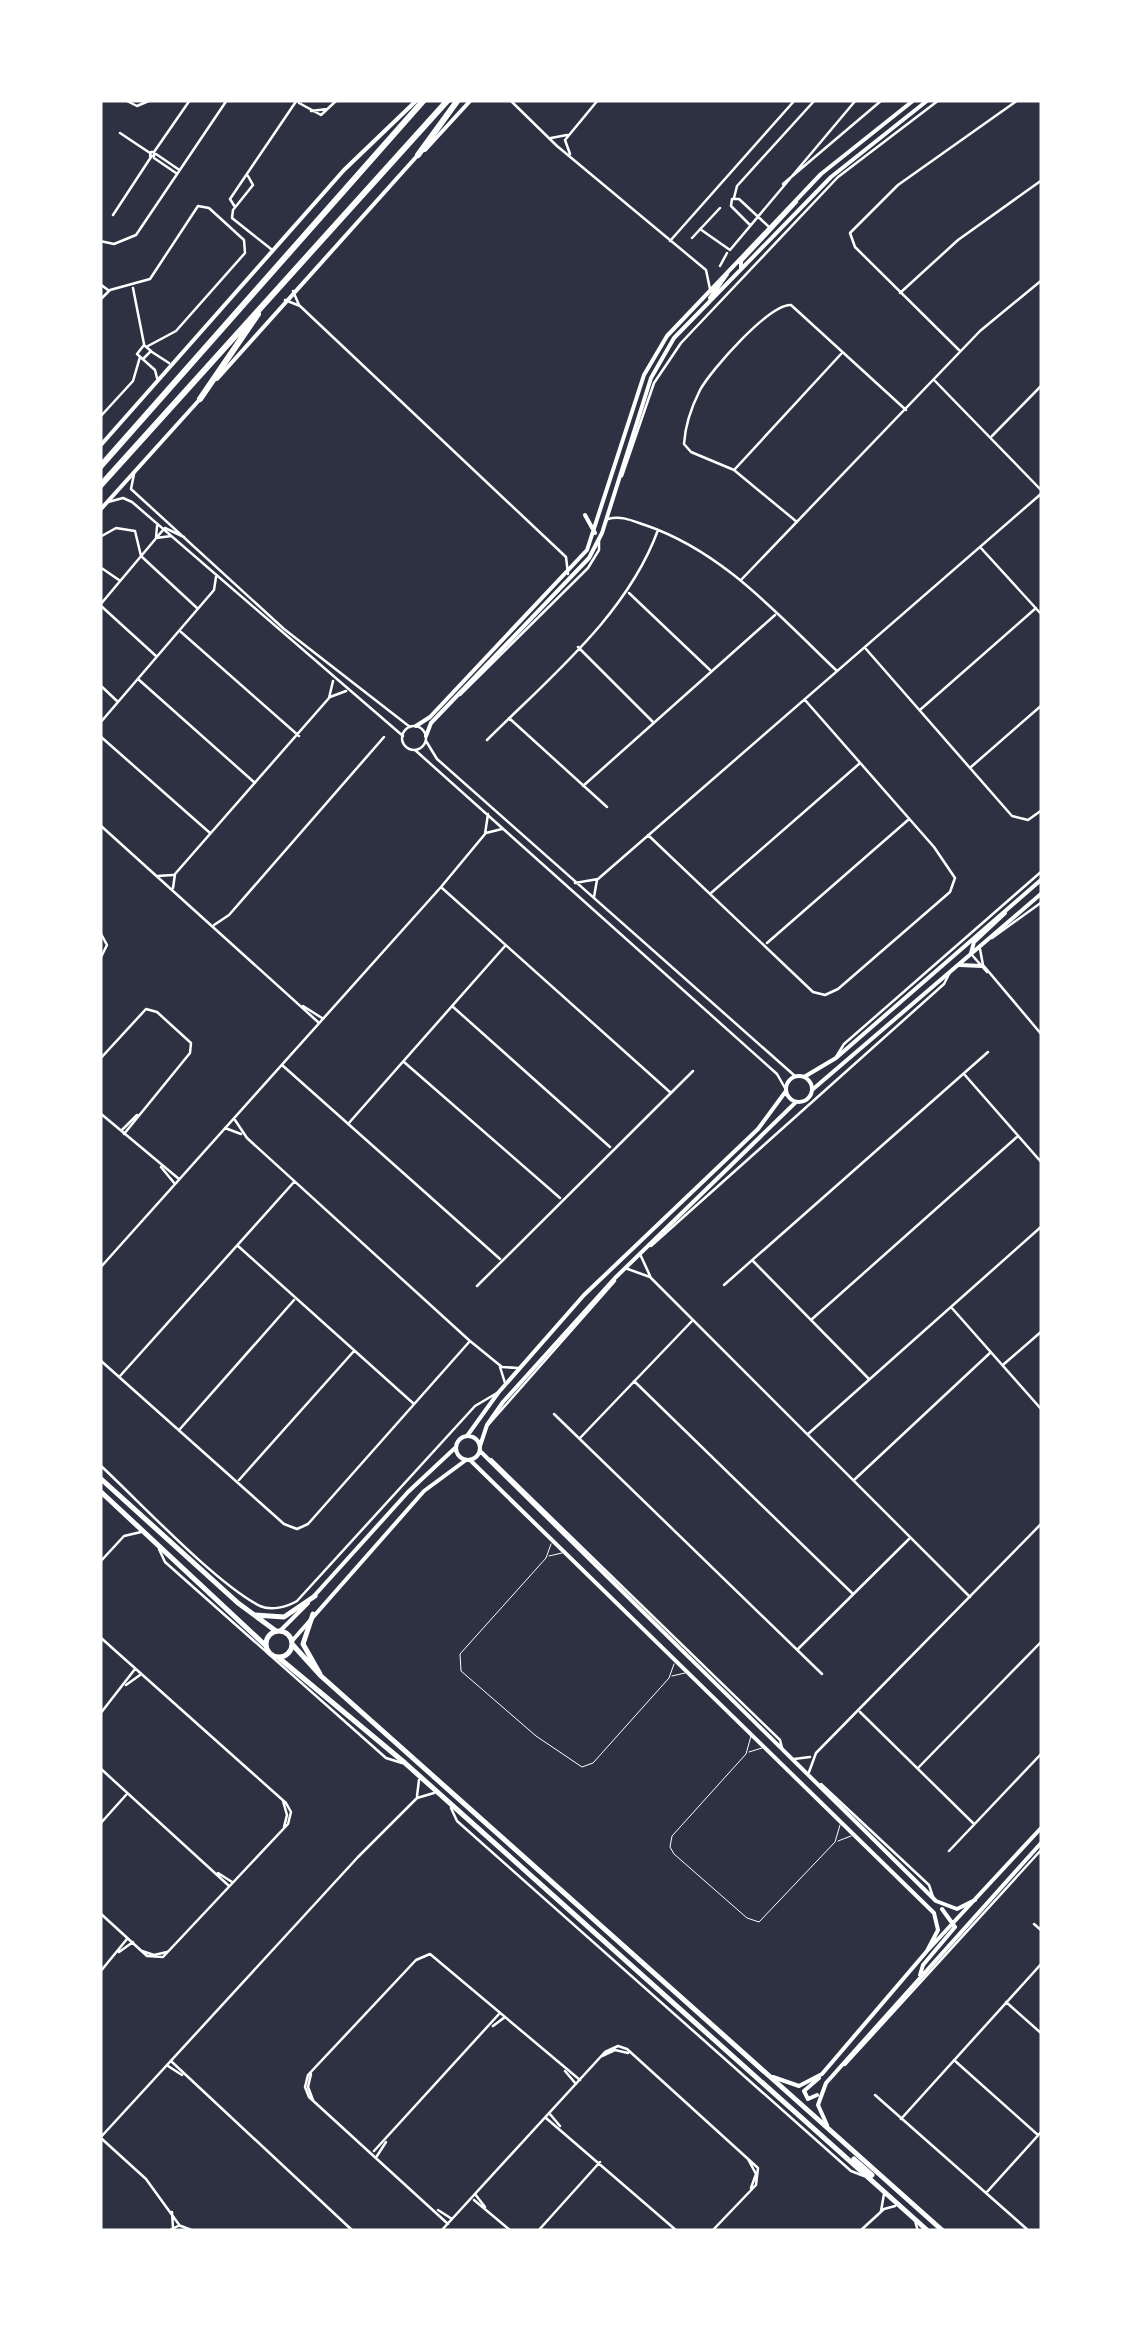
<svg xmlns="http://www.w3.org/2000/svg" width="1142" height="2331" font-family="'Golos Text',sans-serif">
	<rect width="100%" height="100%" fill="#2d3142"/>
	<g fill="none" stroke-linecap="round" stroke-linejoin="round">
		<path stroke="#fff" stroke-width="1" d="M 551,1544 L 546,1558 L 460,1654 L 461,1671 L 536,1736 L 582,1767 L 593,1763 L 669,1678 L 674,1664
			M 549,1556 L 562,1553
			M 672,1676 L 685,1673
			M 751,1736 L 746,1754 L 672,1836 L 670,1847 L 674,1854 L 747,1918 L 759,1922 L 835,1842 L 840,1825
			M 749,1752 L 762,1748
			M 838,1841 L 851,1836"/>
		<path stroke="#fff" stroke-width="2.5" d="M 125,100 L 137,106 L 151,100
			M 510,100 L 557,146 L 706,270 L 710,289
			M 299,103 L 321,115 L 337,100
			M 311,111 L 327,109
			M 120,133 L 150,153
			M 551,138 L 567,135
			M 154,152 L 190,100
			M 154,152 L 154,156 L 150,156 L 151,152 Z
			M 156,154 L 178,169
			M 570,154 L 565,140 L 598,100
			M 154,158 L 176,173
			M 100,164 L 100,175
			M 248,176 L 253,185 L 233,210 L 232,218 L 271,249
			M 783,184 L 882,100
			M 734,198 L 737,186 L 815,100
			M 235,207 L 230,199 L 297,100
			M 113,215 L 151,157
			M 750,225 L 731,206 L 732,199 L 739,199 L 768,226
			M 700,229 L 730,250 L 856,100
			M 692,238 L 720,208
			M 100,241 L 114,244 L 136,235 L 227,100
			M 670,241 L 795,100
			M 720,266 L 727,253
			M 100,284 L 108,290
			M 133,288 L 144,344
			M 293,291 L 299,305
			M 900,293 L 958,240 L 1042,180
			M 100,300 L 110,290 L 150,279 L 198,206 L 209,208 L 244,240 L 245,253 L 176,331 L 148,346
			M 285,300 L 300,306 L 566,557 L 568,574
			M 960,351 L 855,247 L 850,233 L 898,185 L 1018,100
			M 152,352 L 169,363
			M 144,358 L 151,351 L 144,345 L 137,354 L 155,370 L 157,378
			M 935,381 L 1042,491
			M 100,417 L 133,381 L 140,357
			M 992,436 L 1042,385
			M 735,469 L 841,354
			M 134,474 L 131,489 L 284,629 L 410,727
			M 622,476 L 654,383 L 681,343 L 838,177 L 939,100
			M 108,502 L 123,498 L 132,502 L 403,736
			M 608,519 C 621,515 633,521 645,525 C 724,552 778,615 837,671
			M 797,522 L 734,470 L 691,452 L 684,444 C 685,426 692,406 700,390 C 711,370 769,304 791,305 L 906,410
			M 157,526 L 156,538 L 171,536
			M 165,528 L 184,537
			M 100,537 L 116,528 L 135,531 L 141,556 L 197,608
			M 980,547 L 1042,615
			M 100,567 L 119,580
			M 741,580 L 980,331 L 1042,280
			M 629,593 L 710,670
			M 100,605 L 163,530
			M 100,605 L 156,656
			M 181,632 L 299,736
			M 578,647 L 653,722
			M 866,649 L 1012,816 L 1028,820 L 1042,810
			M 138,679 L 255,783
			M 100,685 L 117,701
			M 460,695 L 588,568 L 599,550 L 599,540
			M 330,697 L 346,691
			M 921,709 L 1036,608
			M 509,718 L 607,807
			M 100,723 L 214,590 L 216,577
			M402 738a12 12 0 1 1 24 0a12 12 0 1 1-24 0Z
			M 100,736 L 210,833
			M 487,740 C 550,677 627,615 658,530
			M 426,741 L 437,759 L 795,1076
			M 415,750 L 777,1074 L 785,1088
			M 971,767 L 1042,705
			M 583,786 L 775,615
			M 100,825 L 318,1022
			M 486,833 L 502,829
			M 648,835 L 813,992 L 825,995 L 838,989 L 950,892 L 955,878 L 934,847 L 805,700
			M 157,876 L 173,875
			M 575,883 L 598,879 L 1042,493
			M 173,888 L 175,874 L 329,698 L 333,681
			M 442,888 L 671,1093
			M 711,893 L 859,764
			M 594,897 L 597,880
			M 214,925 L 229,915 L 384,737
			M 100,932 L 107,945 L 100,959
			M 992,938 L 1042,902
			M 767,943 L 908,820
			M 980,949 L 983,965 L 1042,1035
			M 972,955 L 987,972
			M 303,1006 L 322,1018
			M 452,1006 L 610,1147
			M 836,1057 L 844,1044 L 1042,871
			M 100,1059 L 146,1009 L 157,1012 L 191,1043 L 190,1053 L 124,1134
			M 404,1062 L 560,1198
			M 282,1065 L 500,1259
			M 964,1074 L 1042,1163
			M 100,1113 L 179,1179
			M 235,1120 L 247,1138 L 470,1341 L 502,1367 L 518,1368
			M 348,1124 L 505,946
			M 225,1128 L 241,1134
			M 122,1130 L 137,1115
			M 161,1167 L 175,1184
			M 238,1246 L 414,1404
			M 651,1246 L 944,984 L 950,972
			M 640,1254 L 651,1278 L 970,1597
			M 753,1261 L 869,1379
			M 100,1268 L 441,887 L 485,834 L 488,814
			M 625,1268 L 650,1277
			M 724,1285 L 988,1052
			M 477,1286 L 693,1071
			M 951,1307 L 1042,1410
			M 811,1320 L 1018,1136
			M 100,1360 L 284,1524 L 297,1529 L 308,1524 L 470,1341
			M 1004,1364 L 1042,1331
			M 500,1367 L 505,1383
			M 120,1376 L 294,1182
			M 634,1381 L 852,1593
			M 554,1414 L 822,1674
			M 488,1425 L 615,1281
			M 180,1429 L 294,1300
			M 808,1434 L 1042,1226
			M 580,1438 L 692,1321
			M 491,1459 L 780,1740 L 782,1748
			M 100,1465 C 140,1502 215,1583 260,1606 C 271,1611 287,1607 297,1601 L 475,1406 L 497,1393
			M 239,1480 L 354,1351
			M 854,1480 L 991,1352
			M 159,1549 L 165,1562 L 386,1758 L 402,1763
			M 100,1562 L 124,1536 L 141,1532
			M 100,1597 L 100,1602
			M 100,1637 L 286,1803 L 291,1812 L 288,1824 L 163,1957 L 147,1956 L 100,1913
			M 798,1649 L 909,1539
			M 126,1685 L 140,1675
			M 860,1712 L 973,1823
			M 100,1714 L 135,1669
			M 794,1759 L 810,1757
			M 100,1768 L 228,1885
			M 918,1768 L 1042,1641
			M 809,1772 L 816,1753 L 1042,1523
			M 821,1784 L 929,1885 L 933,1897
			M 417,1796 L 419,1780
			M 283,1801 L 287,1815 L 284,1827
			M 451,1808 L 457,1821 L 851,2171 L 864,2176
			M 100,1824 L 126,1795
			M 949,1851 L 1042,1753
			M 218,1873 L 232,1882
			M 1034,1924 L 1042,1931
			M 142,1951 L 154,1955 L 167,1952
			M 119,1952 L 133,1942
			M 100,1972 L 127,1939
			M 1006,2002 L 1042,2034
			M 493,2026 L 505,2017
			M 602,2056 L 615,2050 L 628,2053
			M 954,2060 L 1038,2135
			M 172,2062 L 353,2231
			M 845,2065 L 1042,1849
			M 168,2066 L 182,2075
			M 565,2071 L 576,2084
			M 311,2074 L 308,2087 L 313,2100
			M 875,2095 L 1029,2231
			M 549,2113 L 560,2126
			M 546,2118 L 677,2231
			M 901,2119 L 1042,1963
			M 100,2138 L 358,1857 L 417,1798 L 434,1793
			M 102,2139 L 146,2179 L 180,2226
			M 374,2151 L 499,2014
			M 377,2156 L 386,2142
			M 748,2159 L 756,2174 L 751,2188
			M 986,2193 L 1042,2131
			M 475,2194 L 485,2207
			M 474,2200 L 511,2231
			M 438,2210 L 452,2219
			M 881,2211 L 884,2194
			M 172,2212 L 173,2228
			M 915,2221 L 918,2231
			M 448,2224 L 309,2097 L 305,2087 L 308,2075 L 416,1960 L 430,1954 L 580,2080
			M 181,2226 L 194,2231
			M 168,2231 L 178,2226
			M 441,2231 L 605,2052 L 618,2046 L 627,2049 L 758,2168 L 756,2185 L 712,2231
			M 538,2231 L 600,2162
			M 860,2231 L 884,2209 L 895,2206"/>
		<path stroke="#fff" stroke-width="4" d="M 425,150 L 471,100
			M 741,269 L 741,261 L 796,202
			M 710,298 L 727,274
			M 217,379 L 417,156
			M 100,446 L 344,170 L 417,100
			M 100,510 L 201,398
			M 585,515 L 595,533
			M 416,726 L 430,717 L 587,550 L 644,375 L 667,336 L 821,174 L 914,100
			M 426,736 L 431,723 L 589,558 L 602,533 L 651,378 L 674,338 L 831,177 L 928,100
			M 971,953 L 974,942 L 1005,913
			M 960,965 L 982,966
			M786 1089a13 13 0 1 1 26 0a13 13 0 1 1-26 0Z
			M 804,1077 L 836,1058 L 1042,879
			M 812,1090 L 1042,893
			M456 1448a12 12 0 1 1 24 0a12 12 0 1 1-24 0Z
			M 467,1436 L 498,1393 L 584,1295 L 758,1129 L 786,1091
			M 480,1446 L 487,1425 L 503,1402 L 615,1278 L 796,1102
			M 480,1451 L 936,1901 L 957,1909 L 975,1900
			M 470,1460 L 934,1913 L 938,1930 L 927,1951
			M 314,1596 L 408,1492 L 455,1448
			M 280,1631 L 308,1603
			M 292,1641 L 424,1491 L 466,1460
			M 920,1975 L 923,1965 L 955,1927 L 942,1909
			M 773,2077 L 799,2086 L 822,2074 L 927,1951 L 1042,1827
			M 817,2095 L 808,2099 L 804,2091 L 819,2078
			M 827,2125 L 818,2105 L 826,2083 L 1042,1842"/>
		<path stroke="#fff" stroke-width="5" d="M 100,1478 L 238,1603 L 276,1631
			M 100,1491 L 265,1645
			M 313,1614 L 303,1644 L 320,1674
			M 255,1615 L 284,1617 L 315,1596
			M266 1644a13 13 0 1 1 26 0a13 13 0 1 1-26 0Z
			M 292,1644 L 321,1676 L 943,2231
			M 279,1658 L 405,1763 L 928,2231
			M 854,2159 L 872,2175"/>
		<path stroke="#fff" stroke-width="6" d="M 418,155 L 458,100
			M 200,399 L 258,314
			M 100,467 L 424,100
			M 100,486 L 448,100"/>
	</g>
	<rect width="1142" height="2331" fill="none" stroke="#ffffff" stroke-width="205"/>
</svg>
